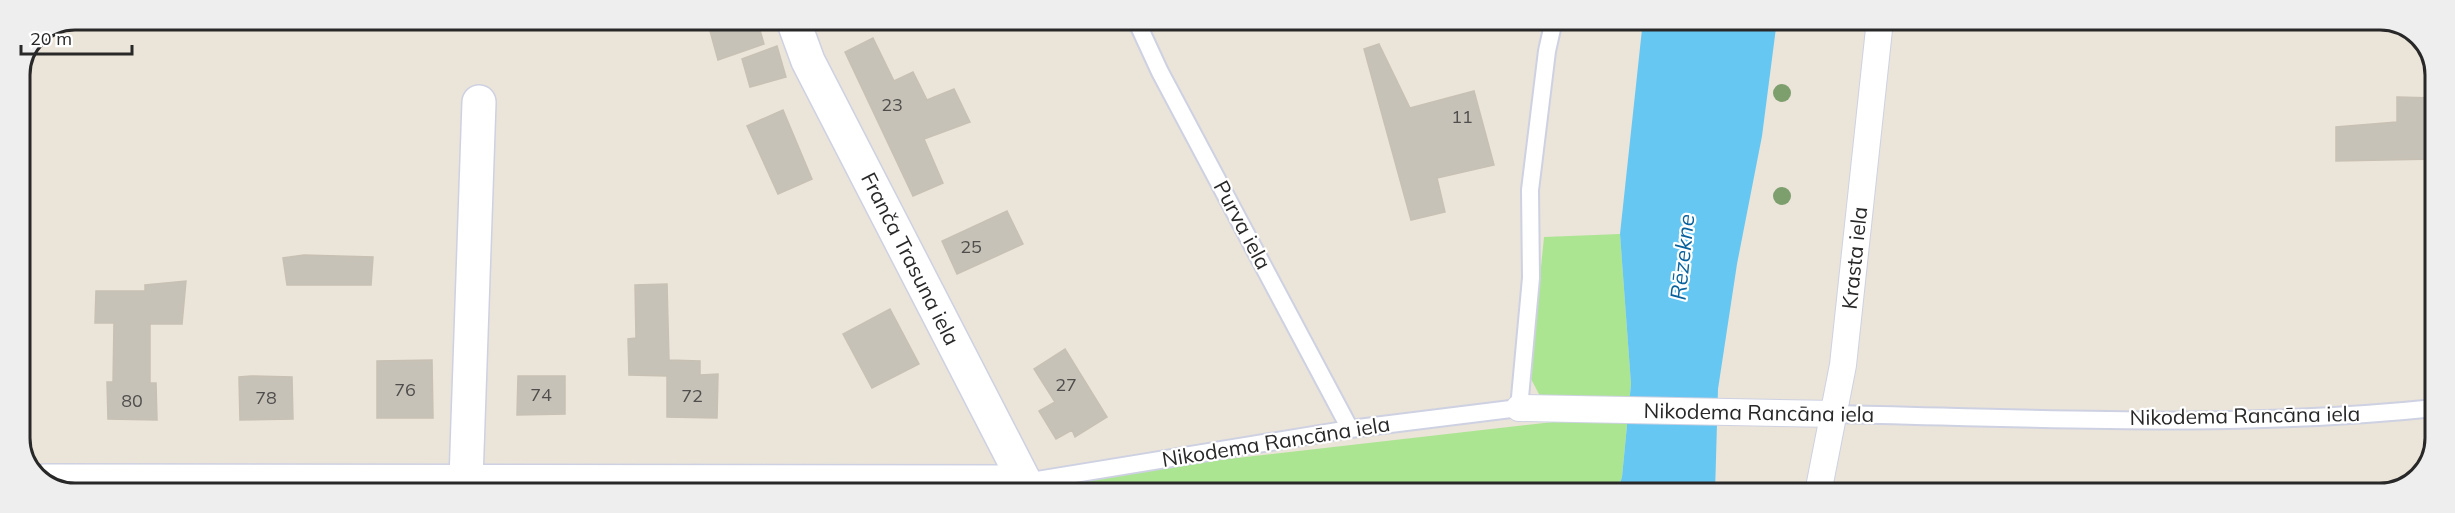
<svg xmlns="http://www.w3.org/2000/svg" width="2455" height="513" font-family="Mulish,sans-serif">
	<rect width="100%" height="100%" fill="#ebe4d9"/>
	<path fill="#abe592" d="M 1620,234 L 1631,384 L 1622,477 L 1617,493 L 1032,493 L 1025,482 L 1571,420 L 1541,398 L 1530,377 L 1544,237 Z"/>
	<path fill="#66c7f3" d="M 1643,20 L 1777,20 L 1762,136 L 1737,264 L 1718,389 L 1715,493 L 1617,493 L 1622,477 L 1631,384 L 1620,234 Z"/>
	<path fill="#c6c2b8" stroke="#c7c0b3" stroke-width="1.5" d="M 707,20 L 757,20 L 764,44 L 718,60 Z
		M 873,38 L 894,81 L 913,72 L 927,100 L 954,89 L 970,122 L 924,139 L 943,183 L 913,196 L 845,52 Z
		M 1379,44 L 1410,108 L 1474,91 L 1494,165 L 1437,178 L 1445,212 L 1411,220 L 1364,49 Z
		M 777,46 L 786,77 L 750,87 L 742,59 Z
		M 2397,97 L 2434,98 L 2434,159 L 2336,161 L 2336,127 L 2397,122 Z
		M 783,110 L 812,179 L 778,194 L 747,126 Z
		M 1007,211 L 1023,244 L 957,274 L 942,241 Z
		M 304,255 L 373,257 L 371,285 L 287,285 L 283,258 Z
		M 186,281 L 182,324 L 150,324 L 150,383 L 156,383 L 157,420 L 108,419 L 107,382 L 113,382 L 114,323 L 95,323 L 96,291 L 145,291 L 145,285 Z
		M 667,284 L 669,360 L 700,361 L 700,375 L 718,374 L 717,418 L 667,417 L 667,376 L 629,375 L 628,339 L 636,338 L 635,285 Z
		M 890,309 L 919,364 L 872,388 L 843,334 Z
		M 1065,349 L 1107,417 L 1075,437 L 1072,430 L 1056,439 L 1039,411 L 1055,402 L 1034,369 Z
		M 432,360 L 433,418 L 377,418 L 377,361 Z
		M 251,376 L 292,377 L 293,419 L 240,420 L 239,377 Z
		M 518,376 L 565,376 L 565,414 L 517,415 Z"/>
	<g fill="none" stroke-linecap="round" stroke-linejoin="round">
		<g stroke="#ced1e2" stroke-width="20">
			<path id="service" d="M 1136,20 L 1160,72 L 1350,429
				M 1835,414 C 2034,418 2236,429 2435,408
				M 1025,482 L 1350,429 L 1519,408 L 1531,278 L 1530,190 L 1547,51 L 1554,20"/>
		</g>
		<g stroke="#ced1e2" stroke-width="28">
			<path id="pedestrian" d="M 1519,408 L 1835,414
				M 1818,493 L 1843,365 L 1880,20"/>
		</g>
		<g stroke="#ced1e2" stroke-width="36">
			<path id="minor" d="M 793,20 L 808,61 L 1025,482 L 1037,493
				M 466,480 L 479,102
				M 45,481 L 1025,482"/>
		</g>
		<use href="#service" stroke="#fff" stroke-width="16"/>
		<use href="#pedestrian" stroke="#fff" stroke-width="26"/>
		<use href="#minor" stroke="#fff" stroke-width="33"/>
	</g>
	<g fill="#7d9f6e">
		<circle cx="1782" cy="93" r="9"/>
		<circle cx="1782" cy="196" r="9"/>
	</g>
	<g text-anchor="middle" stroke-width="4.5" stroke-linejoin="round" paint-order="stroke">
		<g font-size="18" fill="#504e4c">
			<text x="892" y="111">23</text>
			<text x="1462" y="123">11</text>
			<text x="971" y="253">25</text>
			<text x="1066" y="391">27</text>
			<text x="405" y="396">76</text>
			<text x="541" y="401">74</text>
			<text x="692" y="402">72</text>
			<text x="266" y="404">78</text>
			<text x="132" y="407">80</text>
		</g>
		<g font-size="21" fill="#282828" stroke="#fff">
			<text transform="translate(1242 225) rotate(62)" y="7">Purva iela</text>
			<text transform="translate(1855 258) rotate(-84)" y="7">Krasta iela</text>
			<text transform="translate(910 259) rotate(63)" y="7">Franča Trasuna iela</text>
			<text transform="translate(1759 413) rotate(1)" y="7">Nikodema Rancāna iela</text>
			<text transform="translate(2245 416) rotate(-1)" y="7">Nikodema Rancāna iela</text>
			<text transform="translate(1276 442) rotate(-9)" y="7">Nikodema Rancāna iela</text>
		</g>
		<g font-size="22" font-style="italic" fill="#08629d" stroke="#fff">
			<text transform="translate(1682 257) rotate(-84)" y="8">Rēzekne</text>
		</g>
	</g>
	<path d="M0 0H2455V513H0ZM75 30H2380A45 45 0 0 1 2425 75V438A45 45 0 0 1 2380 483H75A45 45 0 0 1 30 438V75A45 45 0 0 1 75 30Z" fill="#eee" fill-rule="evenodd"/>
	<path fill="none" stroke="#282828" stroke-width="3" d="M75 30H2380A45 45 0 0 1 2425 75V438A45 45 0 0 1 2380 483H75A45 45 0 0 1 30 438V75A45 45 0 0 1 75 30Z"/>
	<path d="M21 45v9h111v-9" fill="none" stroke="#282828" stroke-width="3"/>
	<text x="30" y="45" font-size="18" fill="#282828" stroke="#ffffff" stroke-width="4.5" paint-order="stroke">20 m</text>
</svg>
